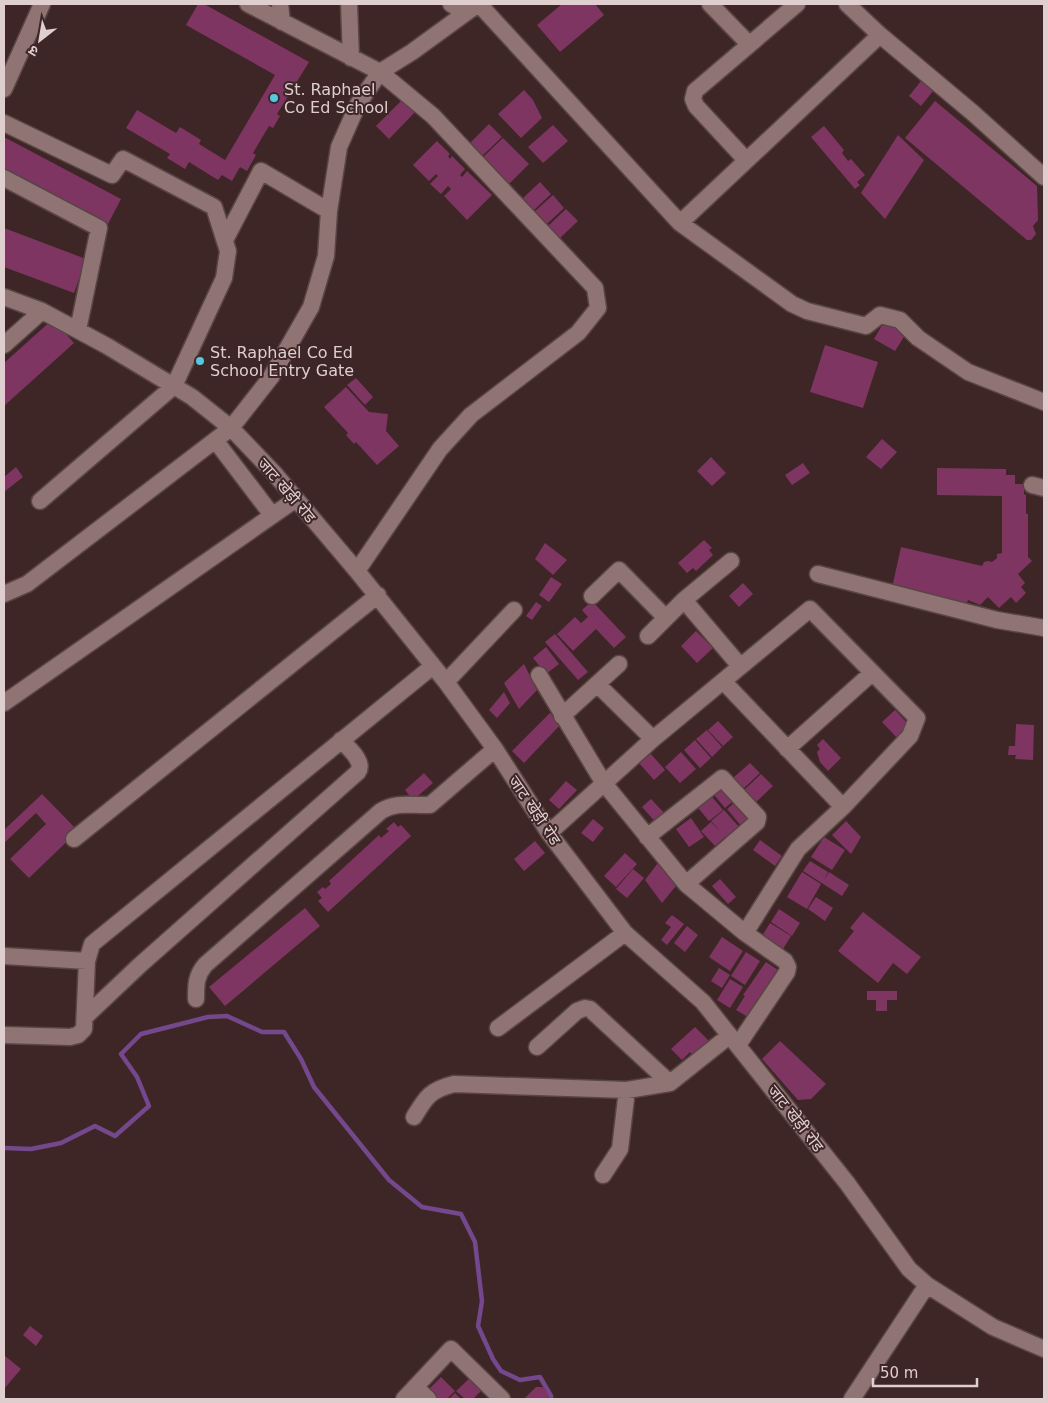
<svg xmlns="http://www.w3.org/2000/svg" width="1048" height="1403" font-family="'DejaVu Sans','Noto Sans Devanagari',sans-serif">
	<rect width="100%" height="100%" fill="#3e2627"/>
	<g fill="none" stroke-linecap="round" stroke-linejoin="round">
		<path stroke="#74488c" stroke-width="4.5" d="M 4,1148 L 31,1149 L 61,1143 L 95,1126 L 115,1136 L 149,1106 L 137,1077 L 121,1054 L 141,1034 L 208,1017 L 227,1016 L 262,1032 L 284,1032 L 301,1059 L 314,1087 L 389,1180 L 422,1207 L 461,1214 L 475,1242 L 482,1301 L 478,1326 L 493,1359 L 501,1371 L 520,1380 L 540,1377 L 551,1396 L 551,1399"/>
	</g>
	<path fill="#7f3562" d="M 198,4 L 204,4 L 309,62 L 277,114 L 280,116 L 273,128 L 269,126 L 253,153 L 256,155 L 247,171 L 240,167 L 232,181 L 222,175 L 218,180 L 189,162 L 185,169 L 167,158 L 170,154 L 126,128 L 137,110 L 176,133 L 180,127 L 201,140 L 199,144 L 225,160 L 275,75 L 186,25 Z
		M 562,4 L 595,4 L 604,15 L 560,52 L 537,25 Z
		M 921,81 L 933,91 L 921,106 L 909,96 Z
		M 524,90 L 533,100 L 542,118 L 521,138 L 498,114 Z
		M 404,98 L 417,110 L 389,139 L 376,126 Z
		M 935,101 L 1037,186 L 1038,220 L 1033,226 L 1036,234 L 1031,240 L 1027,240 L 905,138 Z
		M 489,124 L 502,137 L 480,158 L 468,145 Z
		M 553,125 L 568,141 L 543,163 L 528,147 Z
		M 824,126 L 844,150 L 842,153 L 848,161 L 851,159 L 865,175 L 857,182 L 860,185 L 855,189 L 811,137 Z
		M 898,135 L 924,160 L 885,219 L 861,193 Z
		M 4,137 L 121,199 L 108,224 L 4,170 Z
		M 503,138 L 529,164 L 507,186 L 481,159 Z
		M 437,141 L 450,154 L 448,156 L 450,159 L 452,156 L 465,169 L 460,175 L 462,177 L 467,171 L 492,195 L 467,220 L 444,196 L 451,189 L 448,186 L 441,194 L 430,184 L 438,176 L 436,174 L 429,181 L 413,165 Z
		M 540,182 L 551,194 L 533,211 L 522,199 Z
		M 553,195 L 564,208 L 546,225 L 534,212 Z
		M 566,209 L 578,221 L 560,238 L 548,226 Z
		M 4,228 L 86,259 L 74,293 L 4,267 Z
		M 53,319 L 74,343 L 4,406 L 4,363 Z
		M 885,320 L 907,332 L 895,351 L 874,339 Z
		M 825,345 L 878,362 L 863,408 L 810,392 Z
		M 356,378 L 373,397 L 365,405 L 347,385 Z
		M 346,387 L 369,412 L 388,414 L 386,431 L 399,446 L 377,465 L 356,442 L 354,444 L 346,435 L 348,433 L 324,407 Z
		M 882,439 L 897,452 L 881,469 L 866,457 Z
		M 711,457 L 726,473 L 712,486 L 697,471 Z
		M 803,463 L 810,473 L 792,485 L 785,475 Z
		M 16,467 L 23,477 L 4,492 L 4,477 Z
		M 937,468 L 1006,469 L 1006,475 L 1015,475 L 1015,484 L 1024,484 L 1024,494 L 1026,495 L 1026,514 L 1028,514 L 1028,557 L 1032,561 L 1018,574 L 1025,583 L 1021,587 L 1026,593 L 1016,603 L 1011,597 L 999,608 L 988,597 L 980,605 L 968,600 L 966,605 L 892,588 L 901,547 L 982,566 L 984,562 L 988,561 L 992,562 L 997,558 L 997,554 L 1002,553 L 1002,496 L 937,495 Z
		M 704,540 L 712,548 L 709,550 L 713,555 L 696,571 L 693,568 L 687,573 L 678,563 Z
		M 545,543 L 567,560 L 553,575 L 535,559 Z
		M 551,577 L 562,584 L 549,602 L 539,595 Z
		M 743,583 L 753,594 L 739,607 L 729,596 Z
		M 592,601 L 626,637 L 614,648 L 596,629 L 573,651 L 557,634 L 575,617 L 581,623 L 588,617 L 582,610 Z
		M 536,602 L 542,606 L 532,620 L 526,616 Z
		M 696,631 L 713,648 L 697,663 L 681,646 Z
		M 555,634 L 588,672 L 578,680 L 545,642 Z
		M 546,647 L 559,664 L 546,674 L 533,658 Z
		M 524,664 L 537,690 L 519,709 L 504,683 Z
		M 504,692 L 510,703 L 497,718 L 489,710 Z
		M 895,710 L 912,728 L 899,740 L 882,722 Z
		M 550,713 L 561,724 L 524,763 L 512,751 Z
		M 718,721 L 733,737 L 723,746 L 708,730 Z
		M 1016,724 L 1034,725 L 1033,760 L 1015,759 L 1016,755 L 1008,755 L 1009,746 L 1015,746 Z
		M 707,730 L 722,747 L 712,757 L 696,739 Z
		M 823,739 L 841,758 L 828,771 L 820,762 L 817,752 L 820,749 L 817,745 Z
		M 695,740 L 711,758 L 700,768 L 684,750 Z
		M 681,752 L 696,769 L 680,783 L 665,767 Z
		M 650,753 L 665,770 L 654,780 L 639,763 Z
		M 750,763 L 760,773 L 743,789 L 733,778 Z
		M 424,773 L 433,783 L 413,800 L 405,790 Z
		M 761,774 L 773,786 L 755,803 L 743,791 Z
		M 723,779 L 738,797 L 725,808 L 710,790 Z
		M 566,781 L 577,790 L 559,809 L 549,800 Z
		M 708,792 L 723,810 L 709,821 L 694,803 Z
		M 42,794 L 78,831 L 29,878 L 10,859 L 46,824 L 36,813 L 4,843 L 4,830 Z
		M 740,798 L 755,816 L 742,827 L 727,809 Z
		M 651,799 L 667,816 L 658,825 L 642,807 Z
		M 724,810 L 740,828 L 727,840 L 725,837 L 715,846 L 701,831 L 711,822 L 720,831 L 711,821 Z
		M 691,818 L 704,837 L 689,847 L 676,829 Z
		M 593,819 L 604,828 L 593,842 L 581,833 Z
		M 846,821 L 861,837 L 851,854 L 832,835 Z
		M 394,822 L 398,827 L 401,825 L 411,836 L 328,912 L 318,901 L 322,898 L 317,892 L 323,887 L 325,889 L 331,884 L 329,881 L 379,835 L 381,838 L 389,831 L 386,829 Z
		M 824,837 L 845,850 L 832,870 L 811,857 Z
		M 760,840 L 782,856 L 775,866 L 753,850 Z
		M 535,841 L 545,853 L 524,871 L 514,859 Z
		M 625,853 L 637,864 L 616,887 L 604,876 Z
		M 661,859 L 680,881 L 662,903 L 645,880 Z
		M 810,861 L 828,872 L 824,880 L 829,872 L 849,885 L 842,896 L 803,871 Z
		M 633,869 L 644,878 L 627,898 L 616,889 Z
		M 802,872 L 821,884 L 807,909 L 787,897 Z
		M 720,879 L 736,897 L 728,904 L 712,886 Z
		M 816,897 L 833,908 L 825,921 L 808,909 Z
		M 305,908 L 320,926 L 225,1006 L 209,987 Z
		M 779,909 L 800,923 L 792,936 L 771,922 Z
		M 863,912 L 921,957 L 907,974 L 893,963 L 878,983 L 838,951 L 854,931 L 850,928 Z
		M 672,915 L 684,924 L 667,945 L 661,940 L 671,927 L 665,923 Z
		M 770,923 L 791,936 L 783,949 L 762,936 Z
		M 687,926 L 698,935 L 685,952 L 674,943 Z
		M 722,937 L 743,951 L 730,971 L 709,957 Z
		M 746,952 L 760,961 L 745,985 L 731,976 Z
		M 766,962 L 778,970 L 760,996 L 766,1000 L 753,1020 L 736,1010 L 745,996 L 743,995 Z
		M 719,968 L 730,975 L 722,988 L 711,981 Z
		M 730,979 L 743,987 L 730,1008 L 717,1000 Z
		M 867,991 L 897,991 L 897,1000 L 887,1000 L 887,1011 L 876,1011 L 876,1000 L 867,1000 Z
		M 695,1027 L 711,1043 L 695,1058 L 690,1052 L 682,1060 L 671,1049 Z
		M 780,1041 L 826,1084 L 811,1099 L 798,1100 L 762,1059 Z
		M 30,1326 L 43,1336 L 36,1346 L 23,1335 Z
		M 4,1355 L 21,1369 L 4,1389 Z
		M 441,1377 L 455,1391 L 447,1399 L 437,1399 L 428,1390 Z
		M 471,1377 L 483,1389 L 473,1399 L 465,1399 L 456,1391 Z
		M 536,1387 L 542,1387 L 546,1389 L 549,1399 L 524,1399 Z
		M 455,1393 L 461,1399 L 449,1399 Z"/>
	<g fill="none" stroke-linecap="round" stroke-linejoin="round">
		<g stroke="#584544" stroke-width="19">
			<path id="minor" d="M 248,4 L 380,72 L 433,116 L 595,288 L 598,308 L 578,333 L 471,415 L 440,449 L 357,571
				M 280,4 L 282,22
				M 349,4 L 351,58
				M 451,4 L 465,13
				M 479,4 L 680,223 L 880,35
				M 710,4 L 749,44
				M 847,4 L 880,35 L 973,113 L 1044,177
				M 4,89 L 42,4
				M 4,123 L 112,175 L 123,159 L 214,207 L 228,251 L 224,278 L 174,386 L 40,501
				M 746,160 L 696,106 L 693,99 L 695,91 L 797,4
				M 4,178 L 99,228 L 78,330
				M 680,223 L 792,304 L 807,311 L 866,326 L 880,315 L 900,320 L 918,338 L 968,372 L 1044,402
				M 225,240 L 261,171 L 329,211
				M 4,297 L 42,311 L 107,346 L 192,397 L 231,428 L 274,473 L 357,571 L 446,682 L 495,749 L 549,833 L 625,933 L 703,1002 L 847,1183 L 909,1269 L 927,1285 L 993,1327 L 1044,1349
				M 4,345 L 42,311
				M 215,440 L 272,515
				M 1032,485 L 1044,488
				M 818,574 L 997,620 L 1044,628
				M 4,594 L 27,584 L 231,428 L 271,377 L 311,307 L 326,256 L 329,211 L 339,147 L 358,104 L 380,72 L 412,52 L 478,4
				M 592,596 L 619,570 L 666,618
				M 684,600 L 740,666
				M 648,636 L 684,600 L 731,561
				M 539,675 L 603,782 L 686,884 L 745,933 L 785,961 L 788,967 L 787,972 L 738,1045
				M 723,681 L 843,807
				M 446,682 L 514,610
				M 597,684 L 653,739
				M 4,703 L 296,499
				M 562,716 L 619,664
				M 787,749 L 872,673
				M 549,833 L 653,739 L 810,609 L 917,718 L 910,736 L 843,807 L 798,849 L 745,933
				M 647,837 L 722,778 L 758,817 L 757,822 L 686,884
				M 74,839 L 378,595
				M 4,956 L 87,961
				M 196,999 C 196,984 196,976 205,965 L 381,811 C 397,801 413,806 430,805 L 495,749
				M 85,1017 L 140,965 L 358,772 C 365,761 348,748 341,740
				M 498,1028 L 625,933
				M 4,1035 L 70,1037 L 78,1035 L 84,1029 L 87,961 L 92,944 L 433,666
				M 537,1047 L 577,1011 L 585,1008 L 590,1009 L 670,1083
				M 414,1117 C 426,1097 430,1090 454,1084 L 627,1090 L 670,1083 L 729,1036
				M 603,1175 L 620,1149 L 627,1090
				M 415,1387 L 428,1399
				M 404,1399 L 451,1349 L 502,1399
				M 852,1399 L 927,1285"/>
		</g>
		<use href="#minor" stroke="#907474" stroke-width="16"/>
	</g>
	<g fill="#56c9e0" stroke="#3e2627" stroke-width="2">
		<circle cx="274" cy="98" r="5"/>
		<circle cx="200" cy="361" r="5"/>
	</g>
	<g text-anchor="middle" stroke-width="4" stroke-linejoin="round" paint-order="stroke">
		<g font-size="16" fill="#decfce" stroke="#3e2627" text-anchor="start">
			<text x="284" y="95">St. Raphael<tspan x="284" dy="18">Co Ed School</tspan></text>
			<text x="210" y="358">St. Raphael Co Ed<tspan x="210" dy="18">School Entry Gate</tspan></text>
		</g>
		<g font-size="16" fill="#decfce" stroke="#3e2627">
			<text transform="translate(287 490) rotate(49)" y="6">जाट खेड़ी रोड</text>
			<text transform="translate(535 810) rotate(56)" y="6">जाट खेड़ी रोड</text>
			<text transform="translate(796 1118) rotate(52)" y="6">जाट खेड़ी रोड</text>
		</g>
	</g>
	<rect width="1048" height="1403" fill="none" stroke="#decfce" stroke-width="10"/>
	<g transform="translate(40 40) rotate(211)" stroke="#3e2627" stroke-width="4" paint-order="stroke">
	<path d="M0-4L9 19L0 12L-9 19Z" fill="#decfce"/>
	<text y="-8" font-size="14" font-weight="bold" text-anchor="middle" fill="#decfce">उ</text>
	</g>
	<path d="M873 1378v8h104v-8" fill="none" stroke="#decfce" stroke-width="2.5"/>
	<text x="880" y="1378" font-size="15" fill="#decfce" stroke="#3e2627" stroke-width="4" paint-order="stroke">50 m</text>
</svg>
